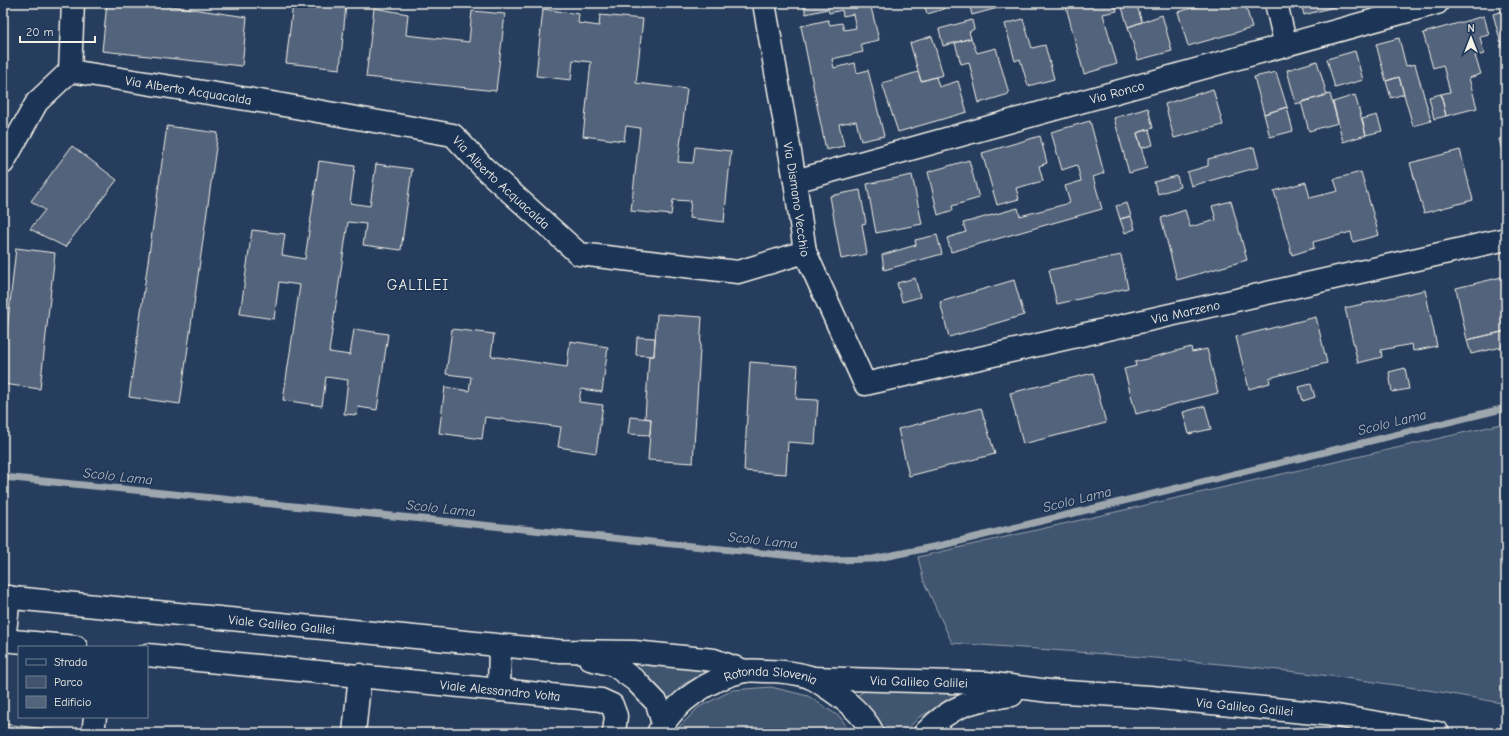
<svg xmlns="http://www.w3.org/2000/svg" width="1509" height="736" font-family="'Comic Neue',sans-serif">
	<rect width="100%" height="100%" fill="#263d5d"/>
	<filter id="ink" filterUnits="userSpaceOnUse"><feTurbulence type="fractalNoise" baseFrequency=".025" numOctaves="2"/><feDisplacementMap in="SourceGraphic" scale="8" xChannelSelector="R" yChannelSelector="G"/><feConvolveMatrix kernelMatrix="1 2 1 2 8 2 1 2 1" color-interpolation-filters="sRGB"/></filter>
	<g filter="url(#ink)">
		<path fill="#40546f" stroke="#9aa2ac" d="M 1506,423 L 1506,704 C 1323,668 1137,656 952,643 L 924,582 L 918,557 Z
			M 630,660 L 710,671 L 682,685 L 668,703 L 643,673 Z
			M 771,687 L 808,696 L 840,717 L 851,733 L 673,733 L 699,707 L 733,690 Z
			M 865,691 L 957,691 L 957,698 L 919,717 L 904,733 L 884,733 L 880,721 L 856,696 Z"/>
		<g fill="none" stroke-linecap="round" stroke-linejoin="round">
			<path stroke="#9fa7ae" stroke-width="7" d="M 3,477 L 832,560 L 873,559 L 943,545 L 1506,408"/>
		</g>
		<path fill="#52647b" stroke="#f4f1e8" d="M 107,3 L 151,3 L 247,17 L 242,66 L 102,51 Z
			M 293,3 L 346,4 L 340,69 L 286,63 Z
			M 803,3 L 870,3 L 879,40 L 861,44 L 863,52 L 832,59 L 834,68 L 855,63 L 857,73 L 868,70 L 884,136 L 861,141 L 856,121 L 839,124 L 844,146 L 826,150 L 801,26 L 828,20 L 830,25 L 842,23 L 844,30 L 856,28 L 853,14 L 843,16 L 842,10 L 829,13 L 828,9 L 806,14 Z
			M 924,3 L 943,3 L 944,9 L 927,14 Z
			M 969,3 L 1016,3 L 972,15 Z
			M 1065,3 L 1114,3 L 1117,11 L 1103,14 L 1117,64 L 1084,74 Z
			M 1125,3 L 1136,3 L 1142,22 L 1128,27 L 1121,4 Z
			M 1209,3 L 1245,3 L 1252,28 L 1188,46 L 1178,12 Z
			M 1301,3 L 1345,3 L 1345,4 L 1304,15 Z
			M 374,8 L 408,14 L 406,35 L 469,42 L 472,11 L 505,14 L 496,91 L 366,77 Z
			M 543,9 L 579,14 L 578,23 L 599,26 L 600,15 L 643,19 L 636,83 L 687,89 L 678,162 L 693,163 L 695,147 L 731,151 L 724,222 L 689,218 L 691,201 L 673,200 L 671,215 L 631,211 L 640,128 L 626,126 L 624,141 L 583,136 L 591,62 L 573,60 L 571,80 L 536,76 Z
			M 1506,10 L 1506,62 L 1493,14 Z
			M 1162,15 L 1172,51 L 1138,60 L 1128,27 Z
			M 1484,16 L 1489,35 L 1480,37 L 1484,54 L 1475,56 L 1481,74 L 1469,78 L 1477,108 L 1446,116 L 1441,94 L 1450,92 L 1443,65 L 1433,68 L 1423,33 Z
			M 1023,19 L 1032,48 L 1045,45 L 1054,79 L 1028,86 L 1020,59 L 1015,61 L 1005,24 Z
			M 972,20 L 974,29 L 969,32 L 971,38 L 943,46 L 939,29 Z
			M 932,36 L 943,75 L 921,81 L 910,43 Z
			M 971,38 L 977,53 L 996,48 L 1009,94 L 979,103 L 969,62 L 961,64 L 955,43 Z
			M 1399,38 L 1406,66 L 1415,64 L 1431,121 L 1413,126 L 1399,77 L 1386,81 L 1376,44 Z
			M 1355,51 L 1363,80 L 1335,88 L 1327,59 Z
			M 1317,61 L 1327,95 L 1296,104 L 1287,70 Z
			M 918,72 L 921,81 L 936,77 L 939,87 L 958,81 L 967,112 L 898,132 L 882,83 Z
			M 1276,72 L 1287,107 L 1264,114 L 1254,77 Z
			M 1399,77 L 1404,94 L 1391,98 L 1386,81 Z
			M 1213,89 L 1223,125 L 1174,138 L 1165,104 Z
			M 1330,94 L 1338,123 L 1309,131 L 1301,102 Z
			M 1441,94 L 1446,116 L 1434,119 L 1429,97 Z
			M 1355,95 L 1366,135 L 1343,142 L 1333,102 Z
			M 1287,107 L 1293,131 L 1270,137 L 1264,114 Z
			M 1148,108 L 1153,128 L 1137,133 L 1147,168 L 1129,173 L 1114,118 Z
			M 1377,115 L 1382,131 L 1366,135 L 1362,119 Z
			M 1090,121 L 1104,173 L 1093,177 L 1102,209 L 951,252 L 947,238 L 966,232 L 963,223 L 1018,208 L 1020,216 L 1070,203 L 1065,186 L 1081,181 L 1077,165 L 1062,170 L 1051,132 Z
			M 167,126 L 218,133 L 180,404 L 129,397 Z
			M 1149,129 L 1153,145 L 1141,148 L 1137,133 Z
			M 1040,136 L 1047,163 L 1039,166 L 1043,181 L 1016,188 L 1019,199 L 997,205 L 982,153 Z
			M 1506,137 L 1506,166 L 1499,139 Z
			M 72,146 L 117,180 L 65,247 L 30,229 L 45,210 L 31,201 Z
			M 1254,147 L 1259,167 L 1191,186 L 1187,172 L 1208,166 L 1208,159 Z
			M 1460,150 L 1473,200 L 1424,213 L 1410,163 Z
			M 969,160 L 979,198 L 952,206 L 953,210 L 938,215 L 928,172 Z
			M 319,161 L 355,166 L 350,203 L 370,206 L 376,164 L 412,169 L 401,250 L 363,245 L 366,224 L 348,222 L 329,352 L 350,355 L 354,329 L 388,334 L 377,410 L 358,407 L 357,415 L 344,414 L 348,380 L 326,377 L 322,406 L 283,400 L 300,285 L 279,282 L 274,319 L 240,314 L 252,230 L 285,234 L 282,255 L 305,259 Z
			M 1361,172 L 1379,235 L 1353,242 L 1351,232 L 1313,242 L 1314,248 L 1292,255 L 1274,191 L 1306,182 L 1310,198 L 1338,191 L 1334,179 Z
			M 912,175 L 922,224 L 876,233 L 867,184 Z
			M 1177,176 L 1180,187 L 1158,194 L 1154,182 Z
			M 860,190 L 866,223 L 862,224 L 867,254 L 841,259 L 830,196 Z
			M 1231,201 L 1247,260 L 1177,280 L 1161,218 L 1185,210 L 1190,227 L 1216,220 L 1212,206 Z
			M 1127,203 L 1131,216 L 1120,219 L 1116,206 Z
			M 1131,216 L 1135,229 L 1125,233 L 1120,219 Z
			M 937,235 L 942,254 L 884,270 L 882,255 L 916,245 L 915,240 Z
			M 16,248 L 55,253 L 40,389 L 3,384 L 3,368 Z
			M 1121,255 L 1128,288 L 1057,304 L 1049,270 Z
			M 1506,276 L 1506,331 L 1467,340 L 1456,288 Z
			M 915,278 L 920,297 L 902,302 L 897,283 Z
			M 1014,280 L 1024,315 L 949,337 L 940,302 Z
			M 1425,290 L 1437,346 L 1413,351 L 1412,344 L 1381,350 L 1382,357 L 1358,363 L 1345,308 Z
			M 657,314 L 702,317 L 693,463 L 648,460 L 651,419 L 645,418 L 649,356 L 654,356 Z
			M 1316,317 L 1327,363 L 1269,378 L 1270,383 L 1249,389 L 1236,337 Z
			M 452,329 L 494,334 L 491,356 L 567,367 L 570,341 L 608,347 L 602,392 L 581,389 L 579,402 L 603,405 L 596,453 L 558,447 L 561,427 L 485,417 L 482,439 L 439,433 L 445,387 L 469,391 L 471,377 L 446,374 Z
			M 1506,331 L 1506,346 L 1471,354 L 1467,340 Z
			M 637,337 L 655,338 L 654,356 L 636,355 Z
			M 1191,347 L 1192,352 L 1207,349 L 1218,393 L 1136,414 L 1124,369 L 1136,366 L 1135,362 Z
			M 750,362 L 798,366 L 796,399 L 818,400 L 815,444 L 788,442 L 786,474 L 744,471 Z
			M 1405,368 L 1409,389 L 1392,392 L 1389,372 Z
			M 1093,373 L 1106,423 L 1023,444 L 1010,393 Z
			M 1311,384 L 1315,397 L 1303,401 L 1299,387 Z
			M 1205,406 L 1211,429 L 1189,434 L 1183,412 Z
			M 981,408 L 995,454 L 909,476 L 898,429 Z
			M 630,417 L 651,419 L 650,435 L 628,434 Z
			M 3,724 L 56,730 L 55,733 L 3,733 Z"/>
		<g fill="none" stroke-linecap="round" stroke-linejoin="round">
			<g stroke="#f4f1e8" stroke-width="25">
				<g id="minor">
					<path id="s1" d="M 764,3 L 795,181 L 805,252 L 865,384 L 1506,239"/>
					<path d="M 1276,3 L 1286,46"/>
					<path id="s2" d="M 70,71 L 272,103 L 453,135 L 484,168 L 579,254 L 738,272 L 805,252"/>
					<path d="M 3,163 L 37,102 L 70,71 L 73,3"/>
					<path id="s3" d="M 795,181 L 1437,3"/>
					<path id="s4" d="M 3,597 L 559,651 L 634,652 L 714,660 L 745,671"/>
					<path d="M 3,640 L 76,647"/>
					<path d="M 4,640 L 9,597"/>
					<path id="s5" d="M 147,655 L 601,700 L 612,705 L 616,716 L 614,733"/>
					<path d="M 590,659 L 614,665 L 636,681 L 657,703 L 663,724"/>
					<path d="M 499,690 L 500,646"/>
					<path d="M 93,733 L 95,717"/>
					<path d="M 354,733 L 360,675"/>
				</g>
			</g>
			<g stroke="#f4f1e8" stroke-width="25">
				<g id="major">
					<path id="s6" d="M 811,678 L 986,683 L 1049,691 L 1150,697 L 1325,714 L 1438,733"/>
					<path id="s7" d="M 658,733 C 675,701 709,679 744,671 C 751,670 759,671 765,671 C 780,671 797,673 810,677 C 815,679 819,683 823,685 C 843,698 862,712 873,733"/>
					<path d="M 925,733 C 952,704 974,700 1012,695"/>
				</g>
			</g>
			<use href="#minor" stroke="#1d3557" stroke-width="22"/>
			<use href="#major" stroke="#1d3557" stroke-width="22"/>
		</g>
	</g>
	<g text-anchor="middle" stroke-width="3" stroke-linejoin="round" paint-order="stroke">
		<g font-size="13" fill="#f4f1e8" stroke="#1d3557">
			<text dy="5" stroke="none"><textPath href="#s2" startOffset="120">Via Alberto Acquacalda</textPath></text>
			<text dy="5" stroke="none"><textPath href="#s3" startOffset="334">Via Ronco</textPath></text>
			<text dy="5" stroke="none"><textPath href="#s2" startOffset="456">Via Alberto Acquacalda</textPath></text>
			<text dy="5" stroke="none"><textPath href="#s1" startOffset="199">Via Dismano Vecchio</textPath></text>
			<text dy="5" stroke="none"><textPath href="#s1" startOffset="726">Via Marzeno</textPath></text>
			<text dy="5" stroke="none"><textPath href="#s4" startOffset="280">Viale Galileo Galilei</textPath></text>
			<text dy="5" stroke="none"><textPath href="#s6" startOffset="108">Via Galileo Galilei</textPath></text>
			<text dy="5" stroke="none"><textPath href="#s7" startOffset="136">Rotonda Slovenia</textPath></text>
			<text dy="5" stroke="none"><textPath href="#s5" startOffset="355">Viale Alessandro Volta</textPath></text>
			<text dy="5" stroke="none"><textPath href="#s6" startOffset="435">Via Galileo Galilei</textPath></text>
		</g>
		<g font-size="14" font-style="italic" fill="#bcbfc2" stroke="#1d3557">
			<text transform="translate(1392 422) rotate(-14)" y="5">Scolo Lama</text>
			<text transform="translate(118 476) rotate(6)" y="5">Scolo Lama</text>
			<text transform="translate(1077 499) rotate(-14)" y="5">Scolo Lama</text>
			<text transform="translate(441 508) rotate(6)" y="5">Scolo Lama</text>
			<text transform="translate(763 540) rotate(6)" y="5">Scolo Lama</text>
		</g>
		<g font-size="15" letter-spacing="1" fill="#f4f1e8" stroke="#1d3557">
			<text x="418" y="290">GALILEI</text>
		</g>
	</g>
	<rect width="1509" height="736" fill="none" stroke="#1d3557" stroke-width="16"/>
	<rect x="8" y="8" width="1493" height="720" fill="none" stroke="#f4f1e8" stroke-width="1.5" filter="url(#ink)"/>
	<rect x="18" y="646" width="130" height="72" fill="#1d3557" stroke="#738091"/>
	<rect x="26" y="659" width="20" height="6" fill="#1d3557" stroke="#738091"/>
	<text x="54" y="666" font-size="12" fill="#f4f1e8">Strada</text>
	<rect x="26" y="676" width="20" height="12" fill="#40546f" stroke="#738091"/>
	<text x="54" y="686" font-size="12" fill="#f4f1e8">Parco</text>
	<rect x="26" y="696" width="20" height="12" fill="#52647b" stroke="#738091"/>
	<text x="54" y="706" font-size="12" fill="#f4f1e8">Edificio</text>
	<g transform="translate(1471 38)" stroke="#1d3557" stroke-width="3" paint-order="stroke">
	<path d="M0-3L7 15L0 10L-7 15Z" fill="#f4f1e8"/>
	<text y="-6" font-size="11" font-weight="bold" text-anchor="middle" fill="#f4f1e8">N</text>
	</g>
	<path d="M20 36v6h75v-6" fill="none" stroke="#f4f1e8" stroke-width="2"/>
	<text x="26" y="36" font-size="12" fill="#f4f1e8" stroke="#1d3557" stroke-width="3" paint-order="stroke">20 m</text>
</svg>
